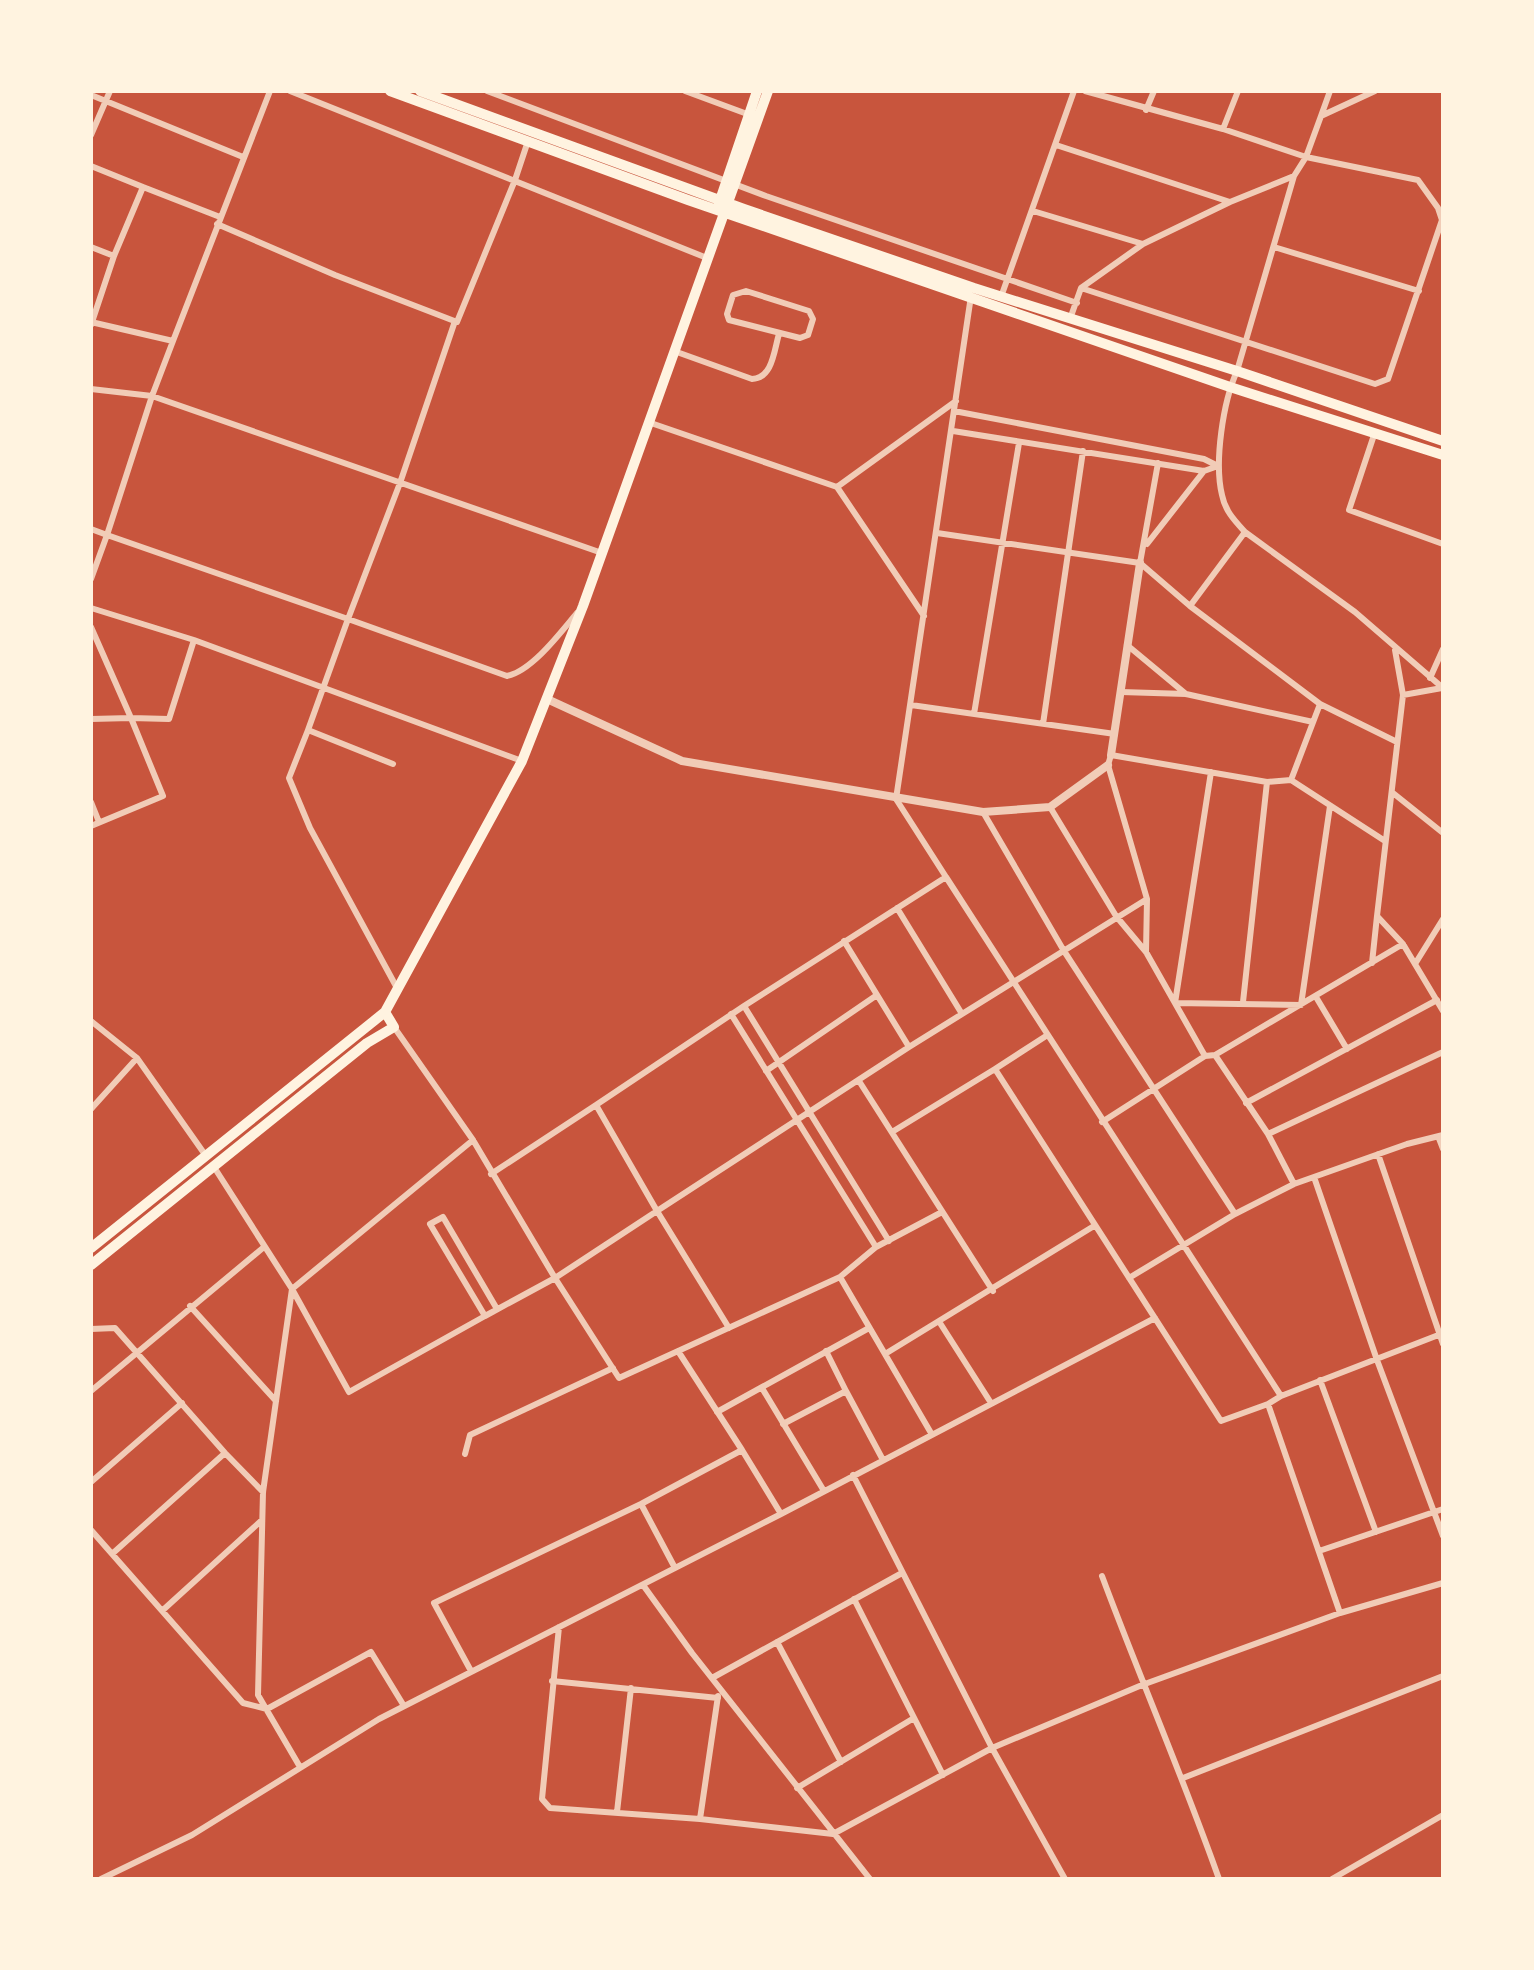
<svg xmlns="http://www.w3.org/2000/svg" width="1534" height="1970" font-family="Roboto,sans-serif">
	<rect width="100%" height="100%" fill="#c8553d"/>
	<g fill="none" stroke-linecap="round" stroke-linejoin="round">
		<path stroke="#f1ccb7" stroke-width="6" d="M 290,91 L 707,258
			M 487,91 L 766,196 L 1077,303
			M 685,91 L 758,118
			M 1375,91 L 1321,116 L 1306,157 L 1294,176 L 1237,371 C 1223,402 1214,462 1222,495 C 1225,511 1235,521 1245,532 L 1355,612 L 1443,688
			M 91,95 L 243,157
			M 1146,110 L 1154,91
			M 1321,116 L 1330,91
			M 1223,129 L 1238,91
			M 91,135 L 110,91
			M 1056,145 L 1230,202
			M 91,166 L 143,187 L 114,256 L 91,325
			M 143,187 L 220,217
			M 1033,211 L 1143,244
			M 217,224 L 335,275 L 457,322 L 515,180 L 528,141
			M 91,247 L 114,256
			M 1274,247 L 1419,291
			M 1081,288 L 1375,384 L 1388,379 L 1442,220 L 1438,208 L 1418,180 L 1306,157 L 1223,129 L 1085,91
			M 746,291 L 809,311 L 813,319 L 808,335 L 800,338 L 729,320 L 727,314 L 733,295 Z
			M 1001,297 L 1074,91
			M 1070,319 L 1081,288 L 1143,244 L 1230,202 L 1294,176
			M 91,322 L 173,341 L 270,91
			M 173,341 L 152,396 L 602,553
			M 674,351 L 752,379 C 773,378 774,350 779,334
			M 91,389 L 152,396 L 107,535 L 348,619 L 400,483 L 455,321
			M 954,411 L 1204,459 L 1218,466
			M 648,422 L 837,487
			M 953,431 L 1204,471 L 1218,466
			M 1375,432 L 1349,510 L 1443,544
			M 91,529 L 107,535 L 91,579
			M 937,533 L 1140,563 L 1190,606 L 1320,704
			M 1147,544 L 1204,471
			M 1140,563 L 1158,463
			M 1190,606 L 1245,532
			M 91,608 L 194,640 L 169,719 L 131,718 L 163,796 L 91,826
			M 924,616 L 837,487 L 956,401
			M 91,627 L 131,718 L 91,719
			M 194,640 L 522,761
			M 1127,645 L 1186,694
			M 1395,650 L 1403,695 L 1442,688
			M 1430,678 L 1443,649
			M 1121,692 L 1186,694 L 1313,722
			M 911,705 L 1115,734
			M 974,714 L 1019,443
			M 1043,724 L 1083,451
			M 308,730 L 289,778 L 310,828 L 397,988
			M 393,764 L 308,730 L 348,619 L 507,676 C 532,671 561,632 577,613
			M 1211,772 L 1175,1003 L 1301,1005 L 1330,806
			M 1291,780 L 1320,704 L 1397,742
			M 1393,793 L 1443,833
			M 91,802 L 99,822
			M 1050,807 L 1116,916 L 1146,952 L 1205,1056
			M 983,812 L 1064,951 L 1235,1214
			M 946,877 L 1281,1396
			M 897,908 L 962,1014
			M 1377,916 L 1403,695
			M 844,941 L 909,1047
			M 1146,952 L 1147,899
			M 1372,963 L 1377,916 L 1403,944
			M 1415,964 L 1443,919
			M 1316,997 L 1347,1049
			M 1243,1002 L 1267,782
			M 744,1006 L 889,1241
			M 731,1014 L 876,1247
			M 91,1021 L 137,1058 L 206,1156
			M 394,1027 L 473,1140 L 555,1278 L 657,1211 L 596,1105 L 491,1174
			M 1215,1055 L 1268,1134 L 1294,1184
			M 995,1069 L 1046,1036
			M 766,1071 L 877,995
			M 859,1081 L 993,1291
			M 1246,1103 L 1437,1000
			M 596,1105 L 744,1006 L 946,877 L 896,799 L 971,296
			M 91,1109 L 137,1058
			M 1102,1122 L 1205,1056 L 1215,1055 L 1403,944 L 1443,1011
			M 892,1132 L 995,1069 L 1221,1421 L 1268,1404 L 1340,1613 L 1443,1583
			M 1268,1134 L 1443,1052
			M 1438,1136 L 1443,1149
			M 1378,1154 L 1443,1344
			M 214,1167 L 292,1289 L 349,1392 L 485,1316
			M 1314,1177 L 1377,1360 L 1443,1536
			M 840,1277 L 931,1433
			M 1129,1278 L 1235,1214 L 1294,1184 L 1407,1144 L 1443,1135
			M 190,1306 L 276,1401
			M 497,1309 L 443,1217 L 430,1224 L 485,1316 L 555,1278 L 619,1378 L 840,1277 L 876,1247 L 942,1212
			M 940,1323 L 991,1403
			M 729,1328 L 657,1211 L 909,1047 L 1147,899 L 1108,765 L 1111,755 L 1267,782 L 1291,780 L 1385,841
			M 91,1329 L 115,1328 L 225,1453 L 263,1492
			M 826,1351 L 846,1391
			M 885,1354 L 1094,1226
			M 1320,1380 L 1376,1532
			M 762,1388 L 824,1491
			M 91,1391 L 264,1247
			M 1268,1404 L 1281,1396 L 1441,1334
			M 717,1412 L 869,1328
			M 783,1424 L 846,1391 L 883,1460
			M 742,1450 L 781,1514
			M 465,1454 L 470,1435 L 613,1368
			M 853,1475 L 992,1748 L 1065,1879
			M 91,1482 L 182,1403
			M 641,1504 L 675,1568
			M 91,1530 L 243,1703 L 267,1709 L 371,1652 L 404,1706
			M 1319,1551 L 1443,1509
			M 112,1554 L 225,1453
			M 1102,1576 C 1140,1678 1183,1777 1219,1879
			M 643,1585 L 692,1653 L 870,1879
			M 854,1599 L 943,1775
			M 163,1610 L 262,1520
			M 559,1627 L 542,1799 L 550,1808 L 700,1819 L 833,1834 L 992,1748 L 1142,1685 L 1340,1613
			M 777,1642 L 841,1762
			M 471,1671 L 434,1603 L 641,1504 L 742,1450 L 678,1351
			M 712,1678 L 902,1573
			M 552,1681 L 718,1698
			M 300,1767 L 258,1695 L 263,1492 L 292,1289 L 473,1140
			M 1183,1778 L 1443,1676
			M 797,1788 L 914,1718
			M 617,1812 L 631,1688
			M 700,1819 L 718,1696
			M 101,1879 L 192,1835 L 379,1719 L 781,1514 L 1155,1318
			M 1332,1879 L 1443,1815"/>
		<path stroke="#f1ccb7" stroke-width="8" d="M 547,699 L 682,761 L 983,812 L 1050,807 L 1108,765
			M 1111,755 L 1140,563"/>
		<path stroke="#fff3e0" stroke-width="10" d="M 390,91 L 688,200 L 1230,387 L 1443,455
			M 420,91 L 744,209 L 974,288 L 1237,371 L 1443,441
			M 719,203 L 757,91
			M 91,1248 L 385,1012 L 522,761 L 583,606 L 768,91
			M 91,1265 L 367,1043 L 394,1027 L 385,1012"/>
	</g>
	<rect width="1534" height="1970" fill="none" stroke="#fff3e0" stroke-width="186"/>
</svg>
